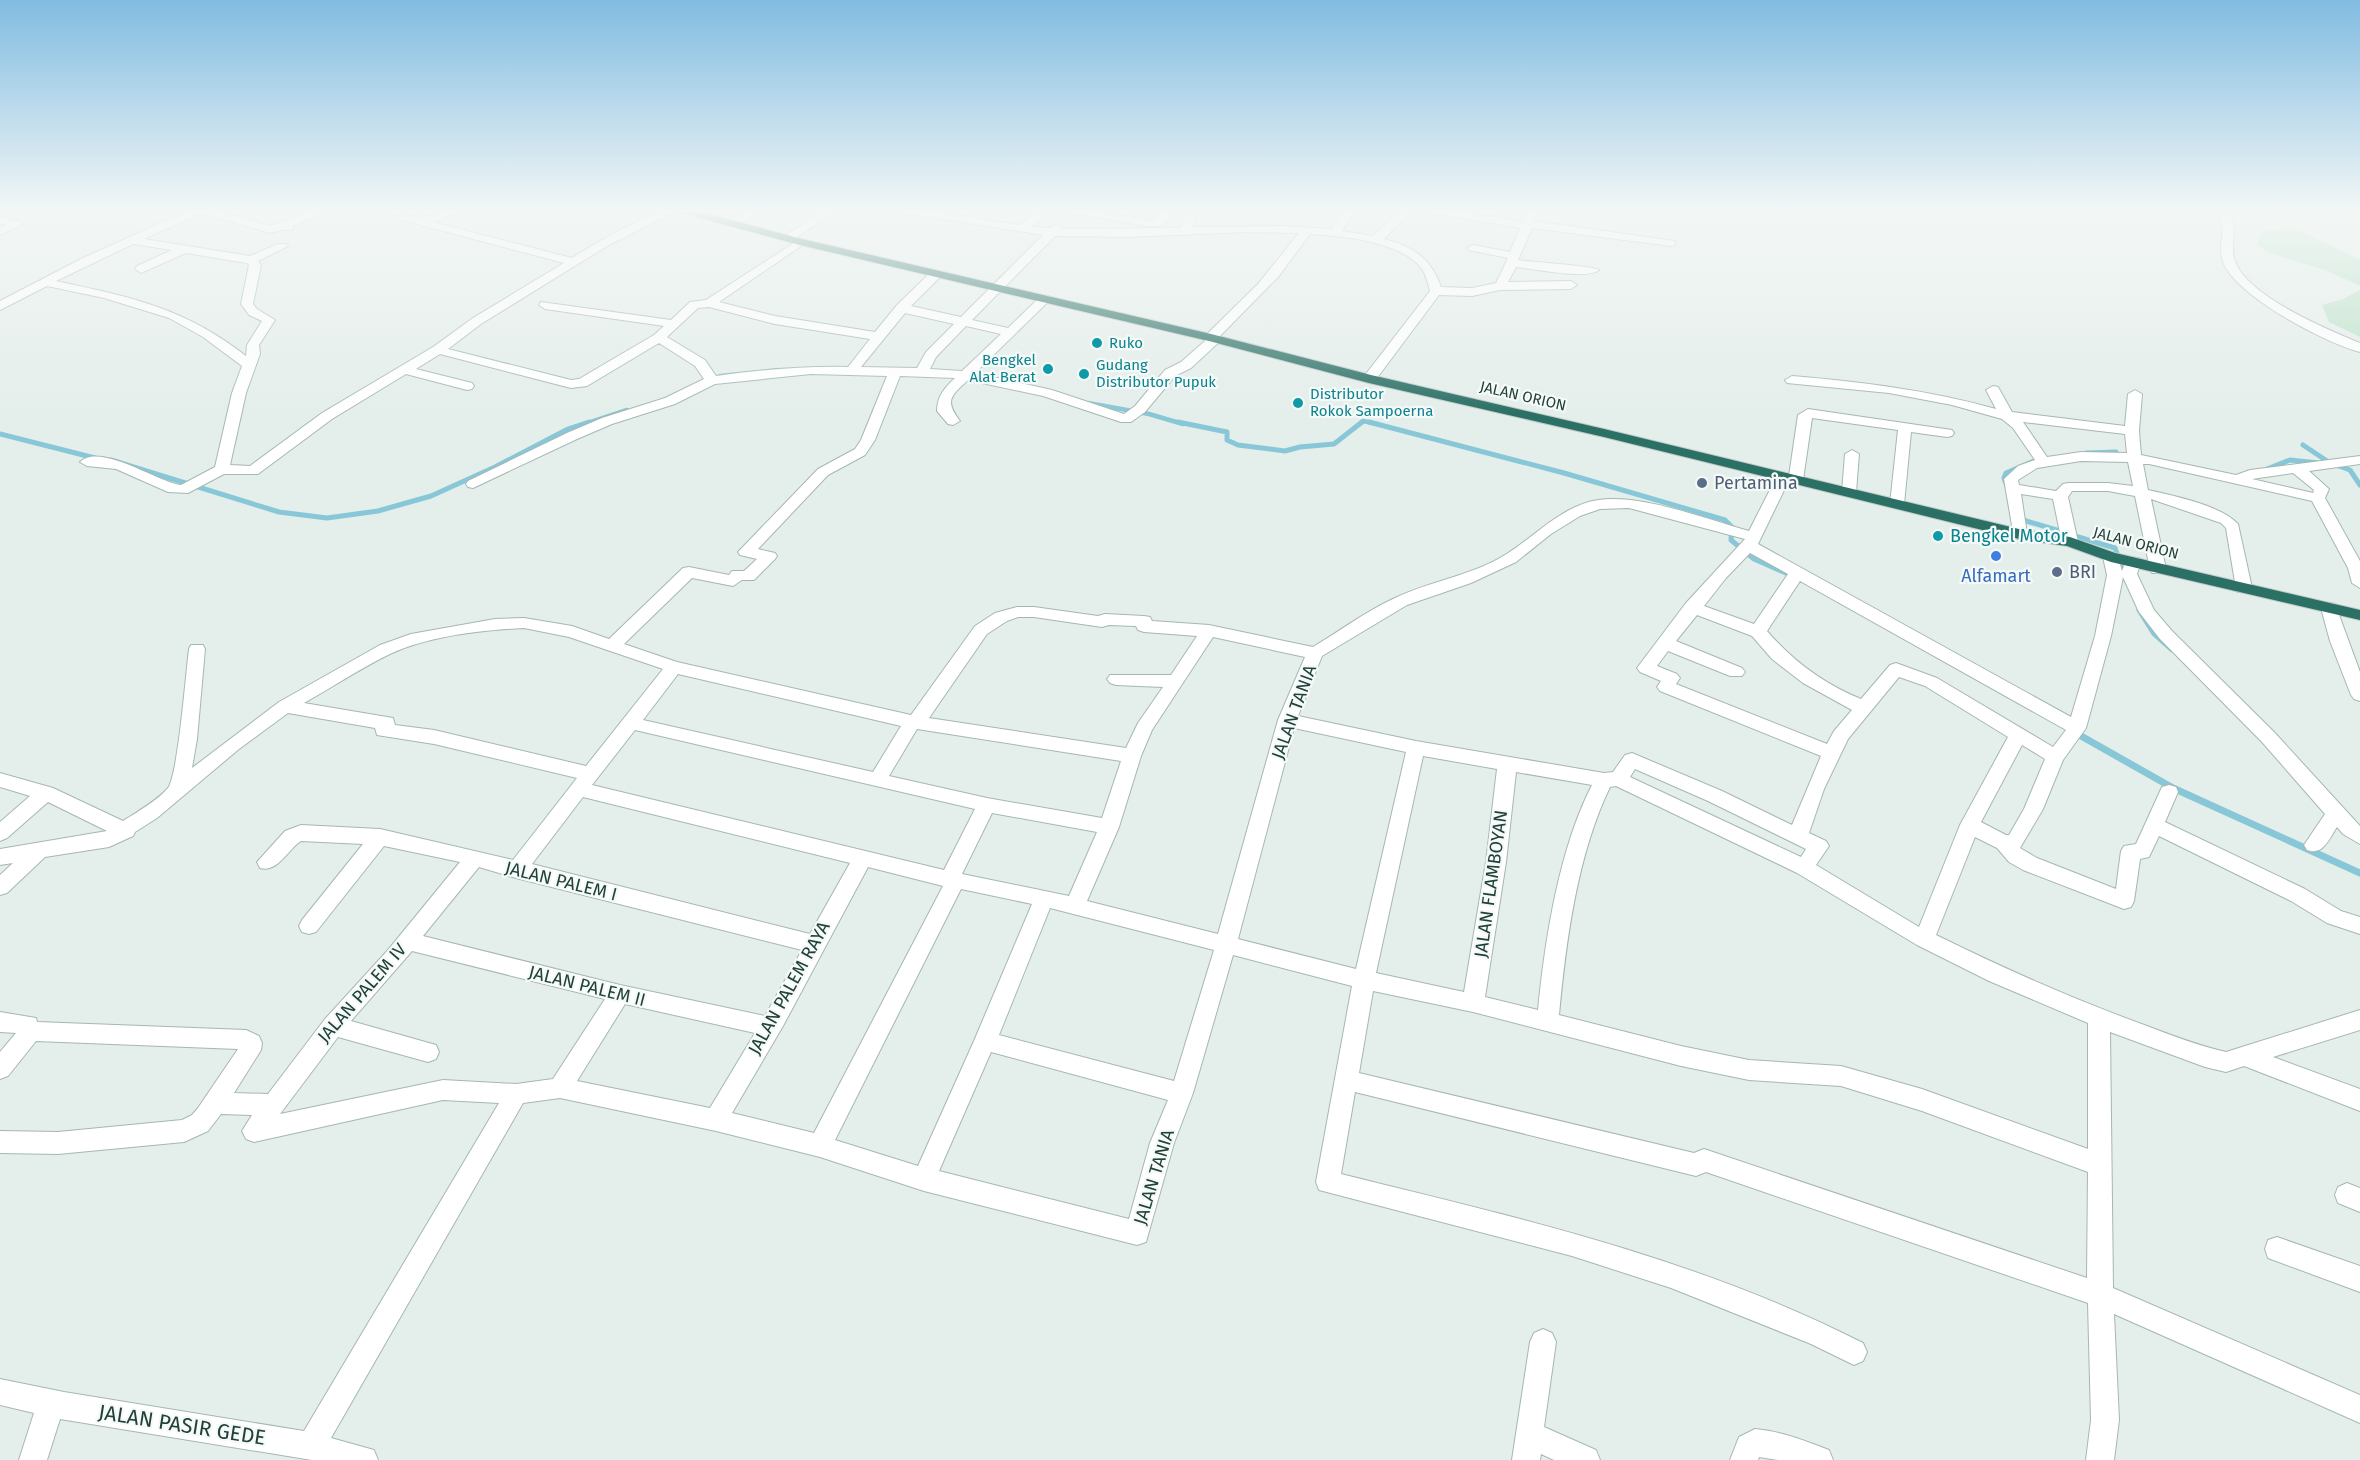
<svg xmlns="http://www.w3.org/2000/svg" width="2360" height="1460" font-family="'Fira Sans',sans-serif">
	<rect width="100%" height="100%" fill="#e4eeea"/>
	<path fill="#bbe1c7" d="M 2295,228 L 2360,260 L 2360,286 L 2325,270 L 2269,253 L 2257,244 L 2263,230 Z
		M 2360,290 L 2360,337 L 2329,322 L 2322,305 L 2343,299 Z"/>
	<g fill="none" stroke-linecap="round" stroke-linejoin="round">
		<path stroke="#88c7d7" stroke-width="4.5" d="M 720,376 L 778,370
			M 1004,380 L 1026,385
			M 1088,403 L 1149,414 L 1183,424
			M 585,424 L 627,410
			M 1360,424 L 1363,421 L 1377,424"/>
		<path stroke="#88c7d7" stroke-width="5" d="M 1178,422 L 1227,432 L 1227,440 L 1238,445 L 1285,451 L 1300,447 L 1334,444 L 1362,422
			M 1369,422 L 1564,473 L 1725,520 L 1732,527 L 1731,540 L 1754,559 L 1795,577
			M 0,434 L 95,458
			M 2303,445 L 2330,463 L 2350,470 L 2360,485
			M 2086,453 L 2116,452
			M 111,460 L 279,512 L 327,518 L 378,511 L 431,496 L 495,467 L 568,429 L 589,422
			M 2267,469 L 2290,460 L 2318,463
			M 2007,486 L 2004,478 L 2006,473 L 2036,460
			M 2023,520 L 2063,532
			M 2075,536 L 2115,548 L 2125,575
			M 2139,610 L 2154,634 L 2172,650"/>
		<path stroke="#88c7d7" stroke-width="7" d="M 2074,732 L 2173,788 L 2360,873"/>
		<g stroke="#a6b7b2" stroke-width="2">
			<path id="street" d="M 192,209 L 213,209 L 270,226 L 317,209 L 333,209 L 293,226 L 293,230 L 282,230 L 270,233 L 202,213 L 144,239 L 250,256 L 278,244 L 286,244 L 288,246 L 258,261 L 261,265 L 253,304 L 257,309 L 275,320 L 259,345 L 260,354 L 246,393 L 230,465 L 250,466 L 322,413 L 433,347 L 473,318 L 564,263 L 398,219 L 396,217 L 402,214 L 421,219 L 447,209 L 462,209 L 433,222 L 572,258 C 598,242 652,209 681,209 L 607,246 L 481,324 L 448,349 L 571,380 L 579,379 L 654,335 L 664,326 L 545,309 L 539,305 L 541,302 L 671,320 L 690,302 L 706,300 L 800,239 L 804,240 L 804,244 L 719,302 L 775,316 L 875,332 L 897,305 L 932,271 L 940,271 L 940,277 L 911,306 L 961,317 L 1043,235 L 898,212 L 893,209 L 917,209 L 1020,225 L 1040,209 L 1051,209 L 1032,227 L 1049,228 L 1056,225 L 1060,226 L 1061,229 L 1181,228 L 1187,209 L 1198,209 L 1192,227 L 1284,226 L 1332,229 L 1346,209 L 1356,209 L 1342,231 L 1373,236 L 1402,209 L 1413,209 L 1384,239 C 1412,246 1432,259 1441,287 L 1472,288 L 1496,283 L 1508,258 L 1469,250 L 1467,248 L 1473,245 L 1510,252 L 1520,228 L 1428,212 L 1423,209 L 1446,209 L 1523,222 L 1529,209 L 1539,209 L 1534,221 L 1675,241 L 1675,245 L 1671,246 L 1532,228 L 1518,260 C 1531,262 1595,266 1599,270 C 1587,280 1533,269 1516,267 L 1508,282 L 1571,281 L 1577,285 L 1571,289 L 1500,290 L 1472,296 L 1439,295 L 1374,382 L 1369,383 L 1362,379 L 1430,291 C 1428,283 1426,275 1422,269 C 1402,241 1341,236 1310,234 L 1279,276 L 1219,337 L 1219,342 L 1191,368 L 1175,376 L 1145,412 L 1131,422 L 1121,422 L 1043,396 L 968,380 C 951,396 944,400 960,421 L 953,425 L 948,424 L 937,411 C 937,397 944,388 955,378 L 900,376 L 875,440 L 865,455 L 828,475 L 758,549 L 775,553 L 777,556 L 775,559 L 754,580 L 742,580 L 733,586 L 692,578 L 624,644 L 677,662 L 911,715 L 975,626 L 995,613 L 1017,607 L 1034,607 L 1098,616 L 1105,614 L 1144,616 L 1150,617 L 1152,621 L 1209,625 L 1313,647 C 1340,631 1366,611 1395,598 C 1430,581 1471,576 1505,555 C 1536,536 1561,506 1598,500 C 1643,494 1705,519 1749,531 L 1778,474 L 1783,473 L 1789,476 L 1798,415 L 1808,409 L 1952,430 L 1954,433 L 1952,436 L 1947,437 L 1911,432 L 1904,504 L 1897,508 L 1890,504 L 1898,430 L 1812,418 L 1803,480 L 1796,484 L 1789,480 L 1758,544 L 2071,717 L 2095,636 L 2107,575 L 2103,557 L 2105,554 L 2117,554 L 2122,571 L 2127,558 L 2139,558 L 2141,562 L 2137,574 L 2154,610 L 2172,631 L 2274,732 L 2360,826 L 2360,844 L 2343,834 L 2337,827 C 2329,839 2323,856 2307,850 L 2304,845 L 2325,814 L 2262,742 L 2160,639 L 2139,612 L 2123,577 L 2111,636 L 2086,728 L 2063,760 L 2043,809 L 2020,848 L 2037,858 L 2116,889 L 2121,851 L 2124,846 L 2136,844 L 2162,787 L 2169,785 L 2176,787 L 2178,792 L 2165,822 L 2305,889 L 2341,911 L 2360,917 L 2360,934 L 2327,923 L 2291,901 L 2159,836 L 2149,857 L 2140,859 L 2134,901 L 2131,907 L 2124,909 L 2023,870 L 2009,862 L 1997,848 L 1975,837 L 1936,935 C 2005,969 2075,1000 2147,1026 C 2173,1036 2199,1046 2226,1052 L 2360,1010 L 2360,1030 L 2273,1057 L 2360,1089 L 2360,1111 L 2244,1066 L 2226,1072 L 2205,1067 L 2110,1032 L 2113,1288 L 2360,1395 L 2360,1423 L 2114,1314 L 2119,1420 L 2114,1460 L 2086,1460 L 2091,1420 L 2088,1303 L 1706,1172 L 1696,1176 L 1355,1092 L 1341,1174 C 1519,1218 1699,1259 1863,1343 L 1867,1352 L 1863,1361 L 1854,1365 L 1811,1344 L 1671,1288 L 1572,1256 L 1319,1190 L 1316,1182 L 1352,986 L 1233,955 L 1193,1093 L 1174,1143 L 1146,1242 L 1137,1245 L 924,1191 L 820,1157 L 716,1131 L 560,1098 L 523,1103 L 331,1438 L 374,1450 L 378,1460 L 312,1460 L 60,1419 L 47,1460 L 19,1460 L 34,1413 L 0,1405 L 0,1379 L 64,1392 L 304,1431 L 499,1103 L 443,1100 L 254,1142 L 246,1139 L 242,1131 L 252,1115 L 221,1114 L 208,1131 L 184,1142 L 58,1154 L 0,1153 L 0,1131 L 58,1132 L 182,1120 L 192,1115 L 198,1108 L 238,1049 L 36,1041 L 8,1076 L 0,1079 L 0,1052 L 16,1033 L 0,1032 L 0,1012 L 36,1018 L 37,1022 L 246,1030 L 259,1036 L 262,1043 L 261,1050 L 234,1093 L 268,1094 L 325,1019 L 388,950 L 460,862 L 384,846 L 316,932 L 309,934 L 302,932 L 299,926 L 302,920 L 363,844 L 301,841 C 288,849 278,873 260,868 L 257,862 L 285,831 L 301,825 L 380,829 L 513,860 L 577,778 L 434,744 L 383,736 L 377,735 L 375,728 L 288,713 L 239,749 L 157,818 L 135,832 L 133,836 L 109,847 L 45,857 L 7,893 L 0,895 L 0,875 L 13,863 L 0,865 L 0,849 L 107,831 L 48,802 L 7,838 L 0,841 L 0,822 L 30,796 L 0,787 L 0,773 L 53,788 L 123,821 C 137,812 157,801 168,788 C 178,775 186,672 189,649 L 191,645 L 203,645 L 205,649 L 197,739 L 192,768 L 279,702 L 380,645 L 411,634 L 495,619 L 524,618 L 572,626 L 609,639 L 683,568 L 689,567 L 729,575 L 732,571 L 744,571 L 757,559 L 740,555 L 738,552 L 818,469 L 855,449 L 861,440 L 887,376 L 811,374 L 715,384 L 675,404 L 612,424 L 577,439 L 473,488 L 468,487 L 466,484 L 468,481 L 567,433 L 602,418 L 665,398 L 704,379 L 695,366 L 659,343 L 587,386 L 571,388 L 440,354 L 416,369 L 472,383 L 474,386 L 472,389 L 467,390 L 406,374 L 332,419 L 258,474 L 224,474 L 188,493 L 168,492 L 116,469 L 87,466 L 80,462 C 100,442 159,483 181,485 L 215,467 L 232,393 L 242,366 L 203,337 L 169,318 L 104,298 L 47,286 L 0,310 L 0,301 L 83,258 ZM 1245,232 L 1299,233 L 1258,284 L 1206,335 L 1206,340 L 1181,362 L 1165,370 L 1135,406 L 1124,414 L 1052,390 L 975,373 L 1051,299 L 1049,296 L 1041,296 L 1008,328 L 972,320 L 1055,236 L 1129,237 ZM 133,244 L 172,250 L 137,266 L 135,269 L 141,273 L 186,253 L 247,263 L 249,265 L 241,304 L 249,315 L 262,321 L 247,345 L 246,356 C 185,308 131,297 56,281 ZM 709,307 L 775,324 L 870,339 L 848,367 C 803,366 760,370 716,376 L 705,360 L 667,337 L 698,308 ZM 905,313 L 954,324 L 926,352 L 917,368 L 861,367 ZM 966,326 L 1001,334 L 962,371 L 930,369 L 936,357 ZM 1629,508 L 1745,539 L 1686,603 L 1637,668 L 1640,672 L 1661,681 L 1657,687 L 1660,691 L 1821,756 L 1792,825 L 1722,791 L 1632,753 L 1625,755 L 1613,772 L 1604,773 L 1416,741 L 1298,716 L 1322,656 L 1407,605 L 1471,583 L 1516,562 L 1551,534 L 1580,516 L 1600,509 ZM 1750,553 L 1788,574 L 1754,624 L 1704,606 L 1726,578 ZM 1800,581 L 2066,730 L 2053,747 L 1937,678 L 1896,663 L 1890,665 L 1861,699 C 1824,684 1793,661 1767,631 ZM 1697,615 L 1752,636 L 1772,659 L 1803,683 L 1852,710 L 1834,731 L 1827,744 L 1676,684 L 1680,678 L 1677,674 L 1657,666 L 1668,651 L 1730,676 L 1742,676 L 1745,672 L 1742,668 L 1676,641 ZM 1018,617 L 1034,617 L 1102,627 L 1109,625 L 1136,626 L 1138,630 L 1144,632 L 1197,636 L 1171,675 L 1110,675 L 1107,679 L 1110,683 L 1116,685 L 1163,687 L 1138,723 L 1126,748 L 929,718 L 987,634 L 1007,621 ZM 524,628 L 569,637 L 663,669 L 586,766 L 434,730 L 395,725 L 393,718 L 387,717 L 304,703 C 333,687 362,667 392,653 C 430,636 483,630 524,628 ZM 1213,637 L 1305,657 L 1278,720 L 1218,934 L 1087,901 L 1119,827 L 1141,756 L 1152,730 ZM 678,674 L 901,726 L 873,772 L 643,720 ZM 1899,677 L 1925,686 L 2008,737 L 1960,825 L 1919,927 L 1816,865 L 1829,846 L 1826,841 L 1809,833 L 1824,789 L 1848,739 ZM 1294,728 L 1406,752 L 1356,969 L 1238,939 ZM 917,729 L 1121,761 L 1102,818 L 987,798 L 889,776 ZM 635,730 L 975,809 L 944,870 L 592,785 ZM 2022,745 L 2045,759 L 2024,809 L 2009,835 L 2006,835 L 1981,822 ZM 1423,756 L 1497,769 L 1486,862 L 1464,992 L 1376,973 ZM 1635,769 L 1708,801 L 1806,849 L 1801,857 L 1630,777 ZM 1516,772 L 1592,785 C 1559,849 1545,939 1538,1010 L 1485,997 L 1506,862 ZM 1616,786 L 1797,873 L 1917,945 L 1989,981 L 2088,1023 L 2088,1149 L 1922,1089 L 1841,1066 L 1749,1060 L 1681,1046 L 1559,1015 C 1566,941 1577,855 1610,787 ZM 583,797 L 850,863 L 810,934 L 532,864 ZM 992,813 L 1097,832 L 1069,896 L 962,874 ZM 479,867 L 516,878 L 802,950 L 765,1016 L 620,985 L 423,936 ZM 868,867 L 943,886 L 814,1133 L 732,1113 L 783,1026 ZM 961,889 L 1032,904 L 974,1041 L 918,1166 L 835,1140 ZM 1050,908 L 1214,950 L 1174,1081 L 999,1035 ZM 412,951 L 605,999 L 553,1079 L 516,1084 L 443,1080 L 280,1114 L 338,1037 L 428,1062 L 436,1059 L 439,1052 L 436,1045 L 351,1021 ZM 1373,991 L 1473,1012 L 1681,1066 L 1749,1080 L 1841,1086 L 1922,1111 L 2088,1172 L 2087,1278 L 1704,1149 L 1694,1153 L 1359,1073 ZM 625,1004 L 755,1033 L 710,1108 L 577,1081 ZM 991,1052 L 1168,1100 L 1150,1143 L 1129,1219 L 939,1171 Z
				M 749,209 L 762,209 L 735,226 L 727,226 L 727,222 Z
				M 826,209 L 839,209 L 791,241 L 783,241 L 783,237 Z
				M 1060,209 L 1084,209 L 1153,221 L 1165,209 L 1177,209 L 1163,225 L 1153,227 L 1066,212 Z
				M 2215,209 L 2226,209 C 2242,229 2228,242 2235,261 C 2247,296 2328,330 2360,343 L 2360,352 C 2325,343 2236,296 2223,262 C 2216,241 2230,233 2215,209 Z
				M 0,217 L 21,222 L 23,224 L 0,235 L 0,228 L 6,225 L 0,223 Z
				M 1792,376 C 1862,382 1929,390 1996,409 L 1986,390 L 1993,386 L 1998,387 L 2012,412 L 2125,426 L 2128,394 L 2135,390 L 2142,394 L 2139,431 L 2141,455 L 2236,475 L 2250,470 L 2360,456 L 2360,464 L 2309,471 L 2329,489 L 2325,498 L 2360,561 L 2360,588 L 2352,583 L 2348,568 L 2312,501 L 2149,464 L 2143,464 L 2148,490 C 2174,496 2220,505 2238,524 L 2252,588 L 2250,592 L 2238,592 L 2236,588 L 2226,528 L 2221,523 L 2151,499 L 2166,569 L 2164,573 L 2152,573 L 2150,569 L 2135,496 L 2108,491 L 2072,491 L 2068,497 L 2078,542 L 2070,547 L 2062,542 L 2053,499 L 2021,494 L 2027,534 L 2019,539 L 2014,537 L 2004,479 L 2018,466 L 2035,460 L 2013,428 L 2002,419 L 1952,405 L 1889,393 L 1787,383 L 1785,380 ZM 2023,422 L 2125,434 L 2127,453 L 2081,452 L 2047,457 ZM 2081,461 L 2128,462 L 2133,486 L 2108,483 L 2068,483 L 2063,484 L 2056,491 L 2019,485 L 2018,480 L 2037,468 ZM 2293,473 L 2314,490 L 2313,493 L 2252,479 Z
				M 1852,450 L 1859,454 L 1856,492 L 1849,496 L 1842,492 L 1845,454 Z
				M 2329,603 L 2335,604 L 2360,672 L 2360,701 L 2354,699 L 2351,695 L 2330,641 L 2321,608 L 2323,604 Z
				M 2347,1183 L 2360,1188 L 2360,1212 L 2338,1203 L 2335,1195 L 2338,1187 Z
				M 2277,1237 L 2360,1266 L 2360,1292 L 2268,1258 L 2265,1249 L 2268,1240 Z
				M 1543,1329 L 1552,1333 L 1556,1342 L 1544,1427 L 1596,1450 L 1600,1460 L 1554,1460 L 1541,1454 L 1540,1460 L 1512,1460 L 1530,1342 L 1534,1333 Z
				M 1755,1429 C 1780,1431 1805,1441 1829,1450 L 1833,1460 L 1778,1460 L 1759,1457 L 1758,1460 L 1730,1460 L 1739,1437 Z"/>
		</g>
		<g stroke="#c1cac8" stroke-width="2">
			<path id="highway" d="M 672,209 L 690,209 L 802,239 L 1211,334 L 1371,375 L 1604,429 L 2019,529 L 2070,537 L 2115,553 L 2360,610 L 2360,620 L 2111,562 L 2067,546 L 2019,539 L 1604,437 L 1369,383 L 1209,341 L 800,245 L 674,211 Z"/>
		</g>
		<use href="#street" fill="#fff" fill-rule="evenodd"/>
		<use href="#highway" fill="#2b7065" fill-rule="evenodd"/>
	</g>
	<linearGradient id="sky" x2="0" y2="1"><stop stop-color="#81bce1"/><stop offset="0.51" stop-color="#f3f7f6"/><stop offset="1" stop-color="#f3f7f6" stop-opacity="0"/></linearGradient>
	<rect width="2360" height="413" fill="url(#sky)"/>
	<g fill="#0f9aa8" stroke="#f5faf8" stroke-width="2">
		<circle cx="1097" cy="343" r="6"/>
		<circle cx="1048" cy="369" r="6"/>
		<circle cx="1084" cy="374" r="6"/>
		<circle cx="1298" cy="403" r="6"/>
		<circle cx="1938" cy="536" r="6"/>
	</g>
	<g fill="#5c6f8a" stroke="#f5faf8" stroke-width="2">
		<circle cx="1702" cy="483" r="6"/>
		<circle cx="2057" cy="572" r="6"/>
	</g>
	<circle fill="#3f7fe0" stroke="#f5faf8" stroke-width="2" cx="1996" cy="556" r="6"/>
	<g text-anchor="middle" stroke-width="4.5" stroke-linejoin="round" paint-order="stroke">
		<g font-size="15" fill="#0d838f" stroke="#f5faf8" text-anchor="start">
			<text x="1109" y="348">Ruko</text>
			<text x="1036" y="365" text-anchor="end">Bengkel<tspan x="1036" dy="17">Alat Berat</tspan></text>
			<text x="1096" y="370">Gudang<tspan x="1096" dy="17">Distributor Pupuk</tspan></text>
			<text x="1310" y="399">Distributor<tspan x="1310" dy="17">Rokok Sampoerna</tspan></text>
		</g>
		<g font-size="15" fill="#21413a" stroke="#f5faf8">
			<text transform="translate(1523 396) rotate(13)" y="5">JALAN ORION</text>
			<text transform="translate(2136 543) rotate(15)" y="5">JALAN ORION</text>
		</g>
		<g font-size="18" fill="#4e5e75" stroke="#f5faf8" text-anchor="start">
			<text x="1714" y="489">Pertamina</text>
			<text x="2069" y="578">BRI</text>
		</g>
		<g font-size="18" fill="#0d838f" stroke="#f5faf8" text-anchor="start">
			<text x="1950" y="542">Bengkel Motor</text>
		</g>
		<g font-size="18" fill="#366cbe" stroke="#f5faf8">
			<text x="1996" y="582">Alfamart</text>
		</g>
		<g font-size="18" fill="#21413a" stroke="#f5faf8">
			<text transform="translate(1294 712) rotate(-70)" y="6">JALAN TANIA</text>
			<text transform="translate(561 881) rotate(14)" y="6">JALAN PALEM I</text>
			<text transform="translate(1491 884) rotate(-82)" y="6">JALAN FLAMBOYAN</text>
			<text transform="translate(587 986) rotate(14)" y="6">JALAN PALEM II</text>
			<text transform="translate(789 988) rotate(-61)" y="6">JALAN PALEM RAYA</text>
			<text transform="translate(362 993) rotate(-49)" y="6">JALAN PALEM IV</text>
			<text transform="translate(1154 1177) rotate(-73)" y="6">JALAN TANIA</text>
		</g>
		<g font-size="21" fill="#21413a" stroke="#f5faf8">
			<text transform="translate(182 1425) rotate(9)" y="7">JALAN PASIR GEDE</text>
		</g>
	</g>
</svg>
